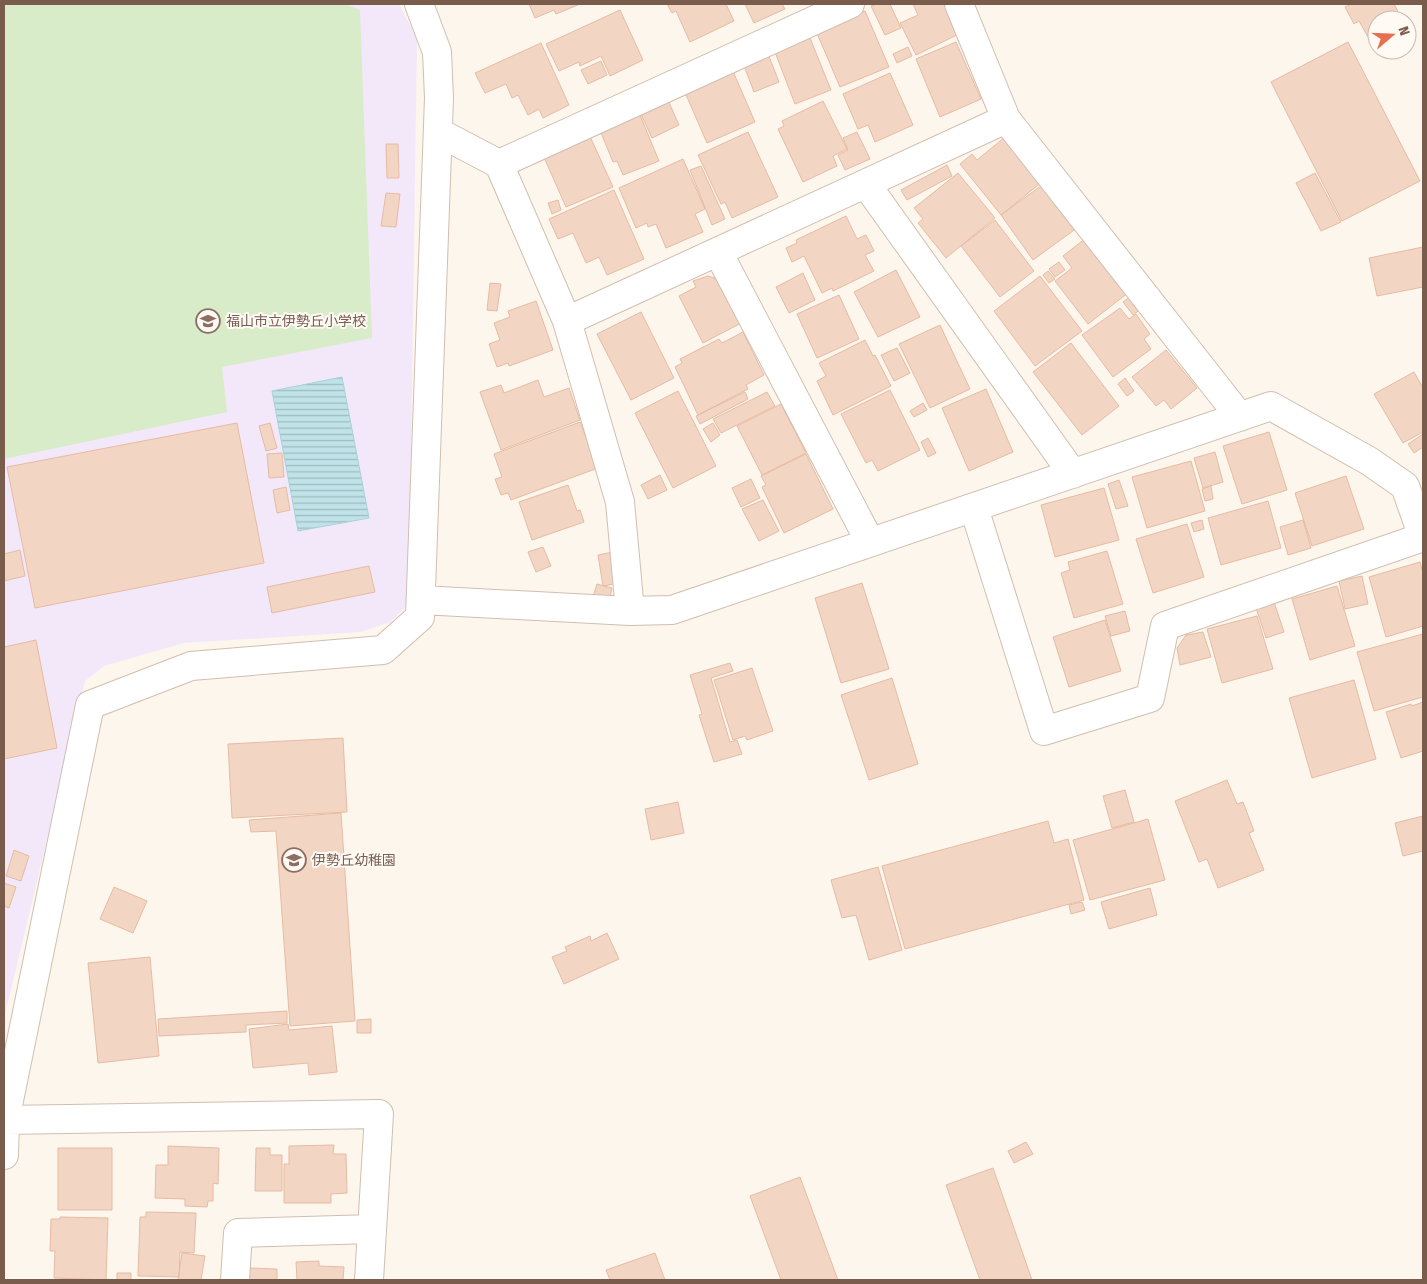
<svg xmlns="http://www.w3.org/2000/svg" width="1427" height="1284" font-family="'Fira Sans Condensed','Noto Sans JP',sans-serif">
	<defs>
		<pattern id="water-rules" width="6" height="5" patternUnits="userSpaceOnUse" patternTransform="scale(1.25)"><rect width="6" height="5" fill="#bfe3e8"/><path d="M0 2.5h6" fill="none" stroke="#a0bbbe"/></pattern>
	</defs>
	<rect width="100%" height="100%" fill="#fdf6ec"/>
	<path fill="#f3e8fa" d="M 4,4 L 399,4 L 417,38 L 409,604 L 390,622 L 361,632 L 184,643 L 104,666 L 85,681 L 4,1019 Z"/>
	<path fill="#d8ecc9" d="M 4,4 L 344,4 L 360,10 L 372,338 L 222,367 L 227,412 L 4,459 Z"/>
	<path fill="url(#water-rules)" stroke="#a5d3da" d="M 342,377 L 369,518 L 298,531 L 272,391 Z"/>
	<path fill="#f3d5c3" stroke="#e6bba3" d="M 529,4 L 580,4 L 556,14 L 554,10 L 535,18 Z
		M 667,4 L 726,4 L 734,21 L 690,42 L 676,11 L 672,13 Z
		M 745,4 L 782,4 L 785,9 L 754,23 Z
		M 877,4 L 890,4 L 901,28 L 885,35 L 871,6 Z
		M 913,4 L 953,4 L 965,31 L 916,55 L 900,23 L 918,15 Z
		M 1351,4 L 1394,4 L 1402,19 L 1399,20 L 1377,20 L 1377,32 L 1368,37 L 1359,21 L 1354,24 L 1345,7 Z
		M 620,10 L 643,60 L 610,76 L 601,56 L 580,66 L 579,62 L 559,71 L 546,44 Z
		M 865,11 L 889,67 L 840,87 L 816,31 Z
		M 810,38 L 831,90 L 795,104 L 775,52 Z
		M 956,42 L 981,99 L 940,117 L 916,59 Z
		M 1348,42 L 1420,181 L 1342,221 L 1271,82 Z
		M 541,43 L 569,105 L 543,118 L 539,109 L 528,115 L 518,95 L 512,98 L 506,84 L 485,93 L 475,73 Z
		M 908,47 L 912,56 L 897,63 L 893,54 Z
		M 768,54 L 779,82 L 754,92 L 743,63 Z
		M 601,61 L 607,75 L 588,84 L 581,70 Z
		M 732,69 L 755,122 L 707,143 L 684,90 Z
		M 890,73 L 913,125 L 875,142 L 868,125 L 858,129 L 843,94 Z
		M 667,98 L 679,125 L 652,138 L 639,110 Z
		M 823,101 L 847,149 L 833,156 L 837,166 L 803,182 L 778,129 L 784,126 L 782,121 Z
		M 640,115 L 659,161 L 623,175 L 617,161 L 613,162 L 599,128 Z
		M 588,132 L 613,187 L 566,207 L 542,153 Z
		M 748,132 L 778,197 L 732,218 L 725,202 L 721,204 L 698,155 Z
		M 857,132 L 870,159 L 845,170 L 838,155 L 848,150 L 843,138 Z
		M 1005,137 L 1042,182 L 1001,215 L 960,164 L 972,154 L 977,160 Z
		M 386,144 L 398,144 L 399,178 L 387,178 Z
		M 683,159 L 705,209 L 695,214 L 703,232 L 666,248 L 656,224 L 648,227 L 647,223 L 636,228 L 619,188 Z
		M 947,165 L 952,176 L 907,200 L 901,190 Z
		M 701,166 L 725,219 L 712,225 L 690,170 Z
		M 958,173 L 995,218 L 946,258 L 918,223 L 923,219 L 914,208 Z
		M 1315,173 L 1341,222 L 1321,231 L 1296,183 Z
		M 1049,180 L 1081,225 L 1033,260 L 1001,215 Z
		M 614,190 L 644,259 L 607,275 L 599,257 L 586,263 L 573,233 L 558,239 L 549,219 Z
		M 386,193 L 400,194 L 396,227 L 381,226 Z
		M 558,200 L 561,210 L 552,214 L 548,203 Z
		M 846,216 L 857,239 L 866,235 L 874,251 L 865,255 L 874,271 L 833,291 L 832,288 L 822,293 L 804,256 L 792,262 L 786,248 L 797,243 L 796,240 Z
		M 995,220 L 1034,271 L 1000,297 L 961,246 Z
		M 1091,234 L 1133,289 L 1088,324 L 1055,281 L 1072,268 L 1063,256 Z
		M 1423,247 L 1423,287 L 1377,296 L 1369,258 Z
		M 1059,262 L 1065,270 L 1055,277 L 1049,269 Z
		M 896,270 L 920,317 L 878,337 L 854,292 Z
		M 1048,271 L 1055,279 L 1049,283 L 1043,275 Z
		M 803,273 L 815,300 L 789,313 L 776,287 Z
		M 708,276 L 721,280 L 743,322 L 703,343 L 679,296 L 696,287 L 693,281 Z
		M 1040,276 L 1082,331 L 1035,366 L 994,311 Z
		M 490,283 L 501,284 L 497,311 L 487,310 Z
		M 1137,292 L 1147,304 L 1133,315 L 1123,302 Z
		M 839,295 L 859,339 L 817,358 L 797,314 Z
		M 536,301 L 553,350 L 509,366 L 508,363 L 497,367 L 489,344 L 500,340 L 494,323 L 510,317 L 508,311 Z
		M 1120,308 L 1129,319 L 1136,314 L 1150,334 L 1144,339 L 1151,349 L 1113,377 L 1082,335 Z
		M 641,312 L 674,378 L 631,400 L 597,334 Z
		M 940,325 L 970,389 L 930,408 L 899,344 Z
		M 743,332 L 764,375 L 746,385 L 748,389 L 698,415 L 675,367 L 682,363 L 680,359 L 719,339 L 722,343 Z
		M 865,340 L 873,356 L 875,355 L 891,386 L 833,415 L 817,381 L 826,376 L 819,363 Z
		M 1071,343 L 1119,406 L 1082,435 L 1033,372 Z
		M 897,348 L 910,373 L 894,381 L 881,355 Z
		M 1166,350 L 1197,388 L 1171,409 L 1164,400 L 1156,406 L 1132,377 Z
		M 1414,372 L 1423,388 L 1423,432 L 1403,443 L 1374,394 Z
		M 1125,378 L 1134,391 L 1127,396 L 1118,384 Z
		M 538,380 L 544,397 L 569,388 L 580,420 L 501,450 L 480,392 L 501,385 L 504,393 Z
		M 986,389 L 1013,452 L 969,471 L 942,408 Z
		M 890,390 L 920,450 L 878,471 L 872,460 L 866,463 L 841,414 Z
		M 678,391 L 716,466 L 673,488 L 635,413 Z
		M 745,392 L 748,399 L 700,424 L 696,416 Z
		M 767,392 L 775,406 L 721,433 L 713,419 Z
		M 923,403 L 927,410 L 914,417 L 910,411 Z
		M 781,404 L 806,453 L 762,475 L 737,426 Z
		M 580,422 L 598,468 L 511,500 L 508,493 L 501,495 L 495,479 L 502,477 L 494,454 Z
		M 237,423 L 264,563 L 35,608 L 7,467 Z
		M 270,423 L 277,448 L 266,451 L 259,426 Z
		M 713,423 L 720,435 L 711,442 L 703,429 Z
		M 1269,432 L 1287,490 L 1242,504 L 1223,446 Z
		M 1423,434 L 1423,447 L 1414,453 L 1408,444 Z
		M 928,438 L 936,453 L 928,457 L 921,442 Z
		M 1215,452 L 1223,482 L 1203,488 L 1194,458 Z
		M 282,453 L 284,477 L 269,478 L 267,454 Z
		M 806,454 L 833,509 L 784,533 L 762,487 L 766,485 L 761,476 Z
		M 1191,461 L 1205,511 L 1147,528 L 1132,477 Z
		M 660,475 L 667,490 L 648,499 L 641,485 Z
		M 1346,476 L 1364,529 L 1312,546 L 1295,493 Z
		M 751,479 L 760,498 L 741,507 L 732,488 Z
		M 1119,480 L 1128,506 L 1116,509 L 1108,484 Z
		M 568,485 L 577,511 L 580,510 L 584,522 L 532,540 L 519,502 Z
		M 1211,486 L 1213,499 L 1205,501 L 1202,489 Z
		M 286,487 L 290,510 L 277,513 L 273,490 Z
		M 1104,488 L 1119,540 L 1055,557 L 1041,505 Z
		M 763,500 L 779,531 L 759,541 L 742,509 Z
		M 1268,501 L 1281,548 L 1221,565 L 1208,518 Z
		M 1202,520 L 1204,529 L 1194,532 L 1191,523 Z
		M 1303,520 L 1311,548 L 1288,555 L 1280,527 Z
		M 1187,524 L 1204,577 L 1153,593 L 1136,539 Z
		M 543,547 L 551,566 L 536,572 L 528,552 Z
		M 20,550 L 25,576 L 4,581 L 4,554 Z
		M 1107,551 L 1123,604 L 1074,618 L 1061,573 L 1070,570 L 1068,562 Z
		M 613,552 L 619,583 L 603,586 L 598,555 Z
		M 1420,562 L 1423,573 L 1423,626 L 1386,637 L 1369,577 Z
		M 369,566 L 375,592 L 272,613 L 267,587 Z
		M 1362,576 L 1368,604 L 1345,609 L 1339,581 Z
		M 862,583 L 889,669 L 841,683 L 815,598 Z
		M 597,584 L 612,588 L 609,602 L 593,597 Z
		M 1337,586 L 1355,646 L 1310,660 L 1292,599 Z
		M 1274,602 L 1284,632 L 1266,638 L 1256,608 Z
		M 1125,611 L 1130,631 L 1111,636 L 1105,616 Z
		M 1257,616 L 1273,669 L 1222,683 L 1207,629 Z
		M 1105,620 L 1121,671 L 1069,687 L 1053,637 Z
		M 1203,632 L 1211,657 L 1180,665 L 1177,648 L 1186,635 Z
		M 1423,634 L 1423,697 L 1374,711 L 1357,652 Z
		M 36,640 L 57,748 L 4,759 L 4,647 Z
		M 730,663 L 733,671 L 711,678 L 730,742 L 737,740 L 742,754 L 714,762 L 699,715 L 702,714 L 690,675 Z
		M 752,668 L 773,731 L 747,740 L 745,736 L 733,740 L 714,680 Z
		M 892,678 L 918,764 L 869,780 L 841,695 Z
		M 1354,680 L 1376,759 L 1312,778 L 1289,698 Z
		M 1423,702 L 1423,751 L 1401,758 L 1386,712 L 1411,704 L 1412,706 Z
		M 343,738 L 347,812 L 232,818 L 228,744 Z
		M 1227,780 L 1237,804 L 1243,802 L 1254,831 L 1249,833 L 1264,870 L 1218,888 L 1207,859 L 1199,862 L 1175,801 Z
		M 1125,790 L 1134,822 L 1112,828 L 1103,796 Z
		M 678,802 L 684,833 L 651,840 L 645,809 Z
		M 341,813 L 355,1021 L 290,1026 L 276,831 L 251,832 L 249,820 Z
		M 1423,816 L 1423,851 L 1403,856 L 1395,823 Z
		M 1148,819 L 1165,880 L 1090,900 L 1073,840 Z
		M 1048,821 L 1054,843 L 1068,839 L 1084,900 L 905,949 L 882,866 Z
		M 14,850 L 29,856 L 21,881 L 6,876 Z
		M 878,867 L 902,950 L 869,960 L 856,915 L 842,918 L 831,880 Z
		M 4,883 L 16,887 L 9,908 L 4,906 Z
		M 114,887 L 147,901 L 133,933 L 100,919 Z
		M 1150,888 L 1157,915 L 1109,929 L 1101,902 Z
		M 1082,902 L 1085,910 L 1071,914 L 1069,905 Z
		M 607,933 L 619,959 L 564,984 L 552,957 L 567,951 L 565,947 L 590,936 L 591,941 Z
		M 150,957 L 159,1056 L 98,1063 L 88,963 Z
		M 287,1011 L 287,1023 L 246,1025 L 246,1032 L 159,1036 L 158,1019 Z
		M 371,1019 L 371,1033 L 357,1033 L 357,1020 Z
		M 288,1024 L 289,1030 L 332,1026 L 337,1072 L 309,1075 L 308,1063 L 253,1068 L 249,1029 Z
		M 1026,1142 L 1033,1154 L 1014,1163 L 1008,1151 Z
		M 334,1145 L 333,1154 L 346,1154 L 347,1193 L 331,1194 L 331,1203 L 284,1203 L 284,1164 L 289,1164 L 289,1146 Z
		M 168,1146 L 219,1148 L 218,1184 L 213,1183 L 213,1201 L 208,1201 L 207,1207 L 185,1206 L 185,1199 L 155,1198 L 156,1165 L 168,1165 Z
		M 58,1148 L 112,1148 L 112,1210 L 58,1210 Z
		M 256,1148 L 270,1148 L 270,1155 L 282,1155 L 282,1191 L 255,1191 Z
		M 993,1168 L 1032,1280 L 980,1280 L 946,1185 Z
		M 800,1177 L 838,1280 L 781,1280 L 750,1196 Z
		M 146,1212 L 196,1213 L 194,1253 L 180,1252 L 179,1277 L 138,1276 L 140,1217 L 146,1217 Z
		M 60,1217 L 108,1218 L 106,1280 L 54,1278 L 55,1251 L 50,1251 L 51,1219 L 60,1219 Z
		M 182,1253 L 205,1256 L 201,1280 L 178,1280 Z
		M 655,1253 L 665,1280 L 610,1280 L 606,1270 Z
		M 319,1261 L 319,1266 L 344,1267 L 343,1280 L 297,1280 L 296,1262 Z
		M 250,1268 L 277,1269 L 277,1280 L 249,1280 Z
		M 117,1273 L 131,1273 L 131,1280 L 117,1280 Z"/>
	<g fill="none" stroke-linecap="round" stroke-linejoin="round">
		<g stroke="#d1beb0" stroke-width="30">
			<path id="street" d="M 959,4 L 1006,119 L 1240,417
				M 438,132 L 499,164 L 850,4
				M 499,164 L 567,321 L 620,502 L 630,611 L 672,610 L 1271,406 L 1369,461 L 1405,486 L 1423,537 L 1165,626 L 1150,698 L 1044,731 L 974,508
				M 866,184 L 1073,474
				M 718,252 L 870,542
				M 567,321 L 1006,119
				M 421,600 L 630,611
				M 4,1120 L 379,1114 L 369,1280
				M 4,1155 L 5,1120 L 90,705 L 191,666 L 383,650 L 420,617 L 439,98 L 437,52 L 419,4
				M 235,1280 L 238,1233 L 372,1229"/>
		</g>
		<use href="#street" stroke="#fff" stroke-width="28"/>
	</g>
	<defs>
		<g id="school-ring" transform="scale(1.25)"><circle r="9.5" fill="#fffaf3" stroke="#8d6e63" stroke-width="1.5"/><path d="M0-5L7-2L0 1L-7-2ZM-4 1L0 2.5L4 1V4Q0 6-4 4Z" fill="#8d6e63"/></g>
	</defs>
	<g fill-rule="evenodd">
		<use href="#school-ring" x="208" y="321"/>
		<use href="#school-ring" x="294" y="860"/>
	</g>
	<g text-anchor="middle" stroke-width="4" stroke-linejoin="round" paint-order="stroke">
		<g font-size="14" fill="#785e54" stroke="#fffaf3" text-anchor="start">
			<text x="226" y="326">福山市立伊勢丘小学校</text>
			<text x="312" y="865">伊勢丘幼稚園</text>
		</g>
	</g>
	<rect width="1427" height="1284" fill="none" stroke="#7a5c4d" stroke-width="10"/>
	<g transform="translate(1392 35) rotate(71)"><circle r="24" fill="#fffaf3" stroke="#cabbb1"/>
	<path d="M0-4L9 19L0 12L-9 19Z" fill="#e76f51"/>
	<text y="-8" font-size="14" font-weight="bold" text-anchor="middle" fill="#7a5c4d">N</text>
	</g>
</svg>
